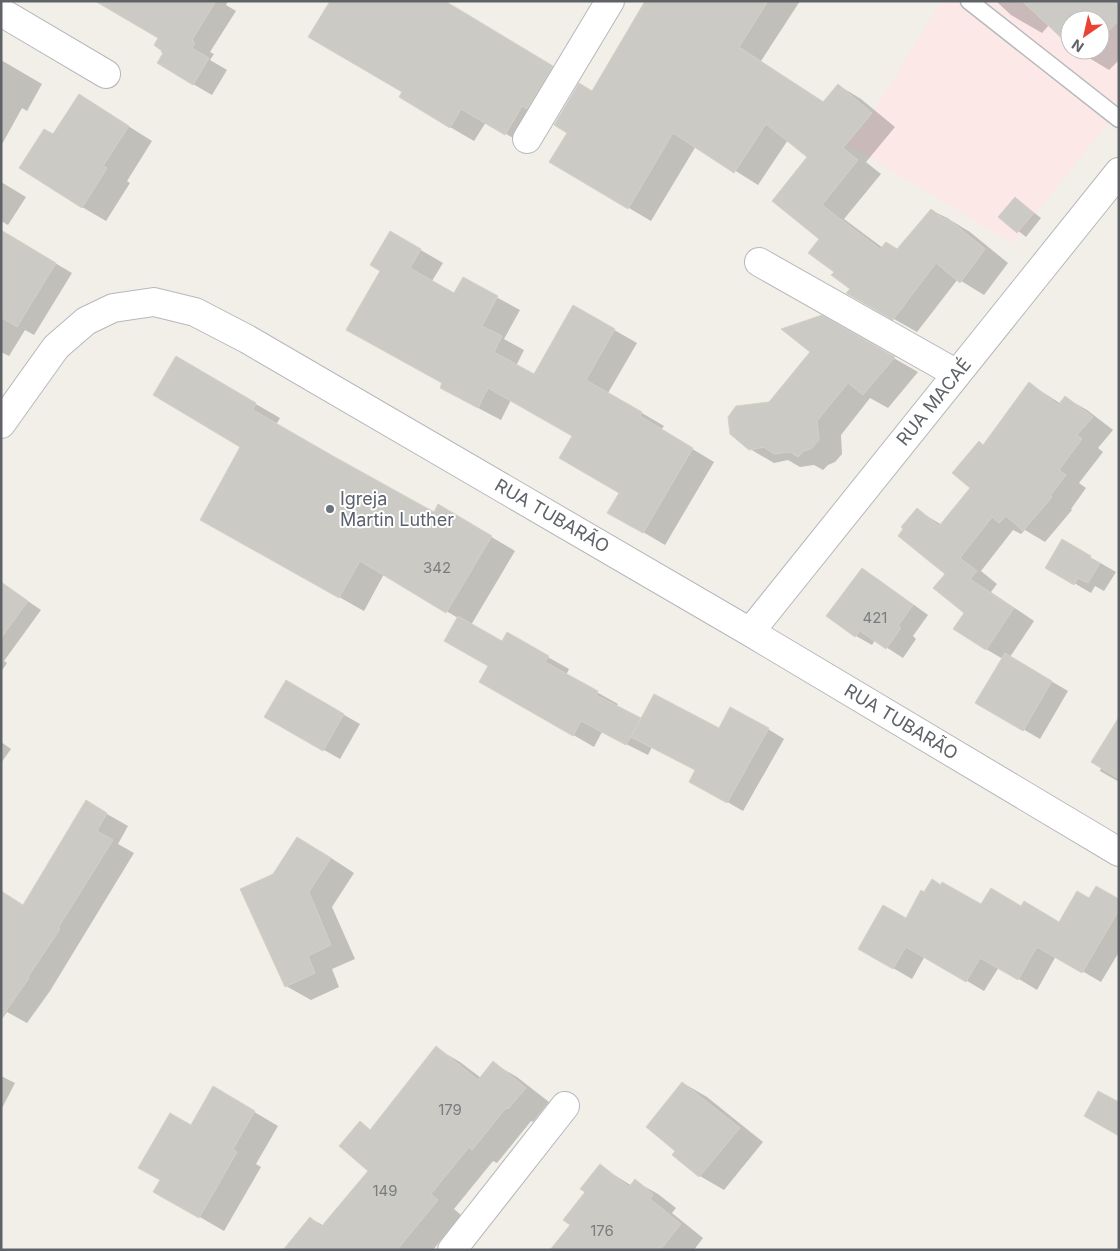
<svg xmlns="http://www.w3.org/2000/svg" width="1120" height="1251" font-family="Inter,sans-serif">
	<rect width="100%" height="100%" fill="#f1efe8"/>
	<path fill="#fce8e6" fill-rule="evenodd" d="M 938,1 L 1119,1 L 1119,110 L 1012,243 L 847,144 L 873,113 L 940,3 ZM 1070,20 L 1100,20 L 1100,50 L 1070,50 Z"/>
	<path fill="#0003" d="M 100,1 L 228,1 L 226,5 L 236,11 L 210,52 L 214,54 L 210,60 L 227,70 L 212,95 L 193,84 L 165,53 L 160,38 Z
		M 444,1 L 576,81 L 530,148 L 486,122 L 474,141 L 450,127 L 404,92 Z
		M 647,1 L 800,1 L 761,61 L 824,102 L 838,85 L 861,99 L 895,127 L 866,162 L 881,174 L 844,219 L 883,248 L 898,251 L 931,210 L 947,218 L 970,232 L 1008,263 L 984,295 L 958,279 L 917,332 L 848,293 L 852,289 L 836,272 L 820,238 L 809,157 L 788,140 L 758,185 L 696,146 L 651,221 L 551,162 Z
		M 996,1 L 1119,1 L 1119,60 L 1109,70 L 1076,50 L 1100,50 L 1100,20 L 1070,20 L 1070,45 L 1049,25 L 1042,33 L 1011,15 Z
		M 1,60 L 42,84 L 27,111 L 22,108 L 1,146 Z
		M 79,95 L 152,141 L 127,181 L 130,183 L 106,221 L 82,207 L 53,135 Z
		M 1,182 L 26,197 L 8,225 L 1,221 Z
		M 1015,198 L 1041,218 L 1026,237 L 1000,216 Z
		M 1,231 L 72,273 L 34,335 L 25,330 L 9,356 L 1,352 Z
		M 390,232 L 443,263 L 432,281 L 455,294 L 463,279 L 520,310 L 504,339 L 524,350 L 516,366 L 534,375 L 574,307 L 637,343 L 608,393 L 664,426 L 661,430 L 714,462 L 665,545 L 609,512 L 620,492 L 574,436 L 511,400 L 501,420 L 463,400 L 443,383 L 382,270 Z
		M 822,317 L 918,372 L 888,408 L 870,398 L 841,435 L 842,454 L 835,462 L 828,465 L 823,470 L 814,465 L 800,467 L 788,460 L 774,463 L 750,449 L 769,403 L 812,352 Z
		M 176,358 L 280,418 L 276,425 L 434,514 L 463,520 L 515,551 L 471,625 L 502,643 L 507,634 L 569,669 L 566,675 L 618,704 L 616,707 L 641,720 L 719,730 L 768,729 L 784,739 L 743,811 L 691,781 L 697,770 L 652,747 L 648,755 L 602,732 L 594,747 L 481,681 L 489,666 L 458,618 L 384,574 L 364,611 L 225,533 L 242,447 Z
		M 1030,384 L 1061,404 L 1066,398 L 1087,410 L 1113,430 L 1098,448 L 1103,452 L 1079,483 L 1086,488 L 1071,509 L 1072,510 L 1045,542 L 1025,530 L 1021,534 L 1013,530 L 981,571 L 997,584 L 991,592 L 1034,621 L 1010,657 L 1068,691 L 1040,739 L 977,702 L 1003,659 L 986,649 L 965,612 L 917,510 L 942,525 L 972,488 L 979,442 L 984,445 Z
		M 1062,541 L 1116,572 L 1104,591 L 1095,586 L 1091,593 L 1047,567 Z
		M 862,569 L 878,579 L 928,615 L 913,636 L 916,639 L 903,658 L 875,640 L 872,645 L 856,636 L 828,616 Z
		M 4,585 L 41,610 L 4,661 L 7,663 L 1,672 L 1,588 Z
		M 286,682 L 360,724 L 340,759 L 266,717 Z
		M 1119,719 L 1119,782 L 1100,771 Z
		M 1,742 L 11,749 L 1,763 Z
		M 86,802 L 128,826 L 118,844 L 134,853 L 50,991 L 27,1023 L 7,1012 L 1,1020 L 1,891 L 24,906 Z
		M 322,852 L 354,873 L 332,907 L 355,959 L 332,969 L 339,987 L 311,1000 L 286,986 L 274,875 Z
		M 1090,899 L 1119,900 L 1119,952 L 1101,982 L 1056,956 L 1037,990 L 999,967 L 984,991 L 925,956 L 912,979 L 860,949 L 906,920 L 982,906 L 1021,908 L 1060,923 Z
		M 436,1048 L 460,1062 L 481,1078 L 493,1063 L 517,1077 L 549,1102 L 533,1122 L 531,1121 L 497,1163 L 493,1161 L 454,1209 L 461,1215 L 433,1250 L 284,1250 L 310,1218 L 324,1226 L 370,1170 L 360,1123 L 371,1130 Z
		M 1,1076 L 15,1083 L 1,1110 Z
		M 683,1083 L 707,1097 L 763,1142 L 724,1190 L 700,1176 L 674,1155 L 677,1151 Z
		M 214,1088 L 278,1126 L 256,1164 L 261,1167 L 224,1231 L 155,1191 Z
		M 600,1166 L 632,1186 L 635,1181 L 658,1194 L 676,1208 L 672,1213 L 703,1238 L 694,1250 L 552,1250 L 572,1225 Z"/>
	<path fill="#cccac5" stroke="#d6d1c6" d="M 95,1 L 216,1 L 192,40 L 195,43 L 192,48 L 209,58 L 193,85 L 157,63 L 163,53 L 161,52 L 162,51 L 154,45 L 158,38 Z
		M 330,1 L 445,1 L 553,66 L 527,109 L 522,106 L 505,135 L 461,109 L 450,128 L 399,97 L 402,92 L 308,37 Z
		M 645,1 L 768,1 L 739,47 L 823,102 L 838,84 L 872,113 L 843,148 L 858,160 L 822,205 L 880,249 L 886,242 L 897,249 L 931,209 L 944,219 L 946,217 L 985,249 L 960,283 L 936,263 L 893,320 L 846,293 L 850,289 L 831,275 L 834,272 L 808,253 L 819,239 L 772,201 L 807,157 L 766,124 L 734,173 L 673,133 L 628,209 L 549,162 L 567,133 L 554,125 L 579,83 L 592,91 Z
		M 1022,1 L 1119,1 L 1119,20 L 1103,37 L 1100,34 L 1100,20 L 1070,20 L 1070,46 Z
		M 79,94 L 129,126 L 103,166 L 107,168 L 82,208 L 19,168 L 44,129 L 53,134 Z
		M 1015,197 L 1034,213 L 1017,233 L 998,217 Z
		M 1,230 L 56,263 L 17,327 L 1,317 Z
		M 390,231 L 421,249 L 410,268 L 454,293 L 463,277 L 498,296 L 482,326 L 502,336 L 494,352 L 534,374 L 573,305 L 615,329 L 586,380 L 642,412 L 640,416 L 693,448 L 643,533 L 607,513 L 619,493 L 559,458 L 572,436 L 488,388 L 478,408 L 440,388 L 442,383 L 346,330 L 380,271 L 370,265 Z
		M 822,315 L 895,357 L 863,395 L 848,383 L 817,421 L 819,440 L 811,449 L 804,451 L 798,457 L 790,452 L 774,454 L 764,447 L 749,450 L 730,434 L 728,417 L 736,406 L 769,402 L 810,352 L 781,329 Z
		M 176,356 L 256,403 L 253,410 L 333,456 L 434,512 L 438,504 L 492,536 L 446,613 L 360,561 L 339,598 L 200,520 L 240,447 L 153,395 Z
		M 1029,382 L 1058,405 L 1065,396 L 1093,417 L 1077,435 L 1082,439 L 1059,470 L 1066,475 L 1050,496 L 1052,497 L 1023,531 L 1006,516 L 999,523 L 992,517 L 960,558 L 977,571 L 970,579 L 1014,608 L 986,650 L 953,629 L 964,613 L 933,588 L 945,574 L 898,536 L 903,529 L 901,527 L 917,508 L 939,526 L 970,488 L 952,473 L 979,441 L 983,445 Z
		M 1062,539 L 1091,556 L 1090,558 L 1100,563 L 1088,583 L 1078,578 L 1074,585 L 1045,568 Z
		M 862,568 L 913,605 L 898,626 L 901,628 L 886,649 L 860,631 L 855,637 L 826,616 Z
		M 1,582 L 28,601 L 1,638 Z
		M 458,616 L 502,641 L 507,632 L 549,656 L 545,662 L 598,691 L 596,695 L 641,718 L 626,745 L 581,721 L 573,736 L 479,682 L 488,666 L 444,641 Z
		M 1005,653 L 1052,681 L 1023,731 L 975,703 Z
		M 286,680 L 344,714 L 323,751 L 264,717 Z
		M 654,694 L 719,728 L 730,707 L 769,728 L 727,803 L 689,782 L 695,770 L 631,737 Z
		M 1119,717 L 1119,779 L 1091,762 Z
		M 86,800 L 107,813 L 97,831 L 113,840 L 58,928 L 60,929 L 28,977 L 29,978 L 1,1018 L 1,891 L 23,905 Z
		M 297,837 L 331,858 L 309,892 L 331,945 L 308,956 L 315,973 L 285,987 L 240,889 L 273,874 Z
		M 932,879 L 941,885 L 942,882 L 981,904 L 991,888 L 1021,906 L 1024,901 L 1059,922 L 1077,891 L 1089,898 L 1096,886 L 1119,899 L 1119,910 L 1082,973 L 1037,947 L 1018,980 L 980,958 L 966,982 L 906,947 L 893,969 L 858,949 L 883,905 L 906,918 L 921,890 L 924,892 Z
		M 436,1046 L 478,1080 L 493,1061 L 526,1088 L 508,1109 L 506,1108 L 472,1150 L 469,1147 L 431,1194 L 438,1200 L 397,1250 L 283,1250 L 310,1217 L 321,1227 L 368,1171 L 339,1146 L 360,1121 L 370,1130 Z
		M 682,1082 L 740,1128 L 699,1177 L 672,1155 L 675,1151 L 646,1127 Z
		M 213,1086 L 255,1111 L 233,1149 L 237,1152 L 199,1218 L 153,1192 L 160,1180 L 138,1168 L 170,1113 L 191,1125 Z
		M 1098,1091 L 1119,1102 L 1119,1136 L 1084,1116 Z
		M 600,1164 L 629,1187 L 635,1179 L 653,1194 L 650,1199 L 681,1224 L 660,1250 L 550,1250 L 570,1225 L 563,1220 L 585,1192 L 580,1189 Z"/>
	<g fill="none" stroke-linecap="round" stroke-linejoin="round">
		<g stroke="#b5b8bc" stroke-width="19">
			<path id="lane" d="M 969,1 L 1119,119"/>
		</g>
		<g stroke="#b5b8bc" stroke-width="30">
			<path id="street" d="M 1,12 L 106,74
				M 527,139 L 610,1
				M 759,262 L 957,374
				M 1,424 L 56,347 L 86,321 L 113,308 L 154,302 L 195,312 L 247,339 L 750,632 L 1119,852
				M 750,632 L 1119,172
				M 452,1250 L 565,1106"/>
		</g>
		<use href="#lane" stroke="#fff" stroke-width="16"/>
		<use href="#street" stroke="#fff" stroke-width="28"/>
	</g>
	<circle fill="#6b7280" stroke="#fff" stroke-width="2" cx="330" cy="509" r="5"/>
	<g text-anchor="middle" stroke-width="4" stroke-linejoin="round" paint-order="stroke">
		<g font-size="15" fill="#7a7d7f">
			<text x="437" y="573">342</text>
			<text x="875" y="623">421</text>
			<text x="450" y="1115">179</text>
			<text x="385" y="1196">149</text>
			<text x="602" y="1236">176</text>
		</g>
		<g font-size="18" fill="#5f6368" stroke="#fff">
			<text transform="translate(934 402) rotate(-51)" y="6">RUA MACAÉ</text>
			<text transform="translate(552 516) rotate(30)" y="6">RUA TUBARÃO</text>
			<text transform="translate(901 722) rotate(31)" y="6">RUA TUBARÃO</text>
		</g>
		<g font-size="18" fill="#5b616d" stroke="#fff" text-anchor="start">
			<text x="340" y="505">Igreja<tspan x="340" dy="21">Martin Luther</tspan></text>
		</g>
	</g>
	<rect width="1120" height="1251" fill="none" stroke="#5f6368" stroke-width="5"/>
	<g transform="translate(1085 35) rotate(214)"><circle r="24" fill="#ffffff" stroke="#bfc1c3"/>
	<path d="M0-4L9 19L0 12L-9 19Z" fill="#ea4335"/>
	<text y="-8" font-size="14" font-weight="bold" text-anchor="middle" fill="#5f6368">N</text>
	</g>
</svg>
